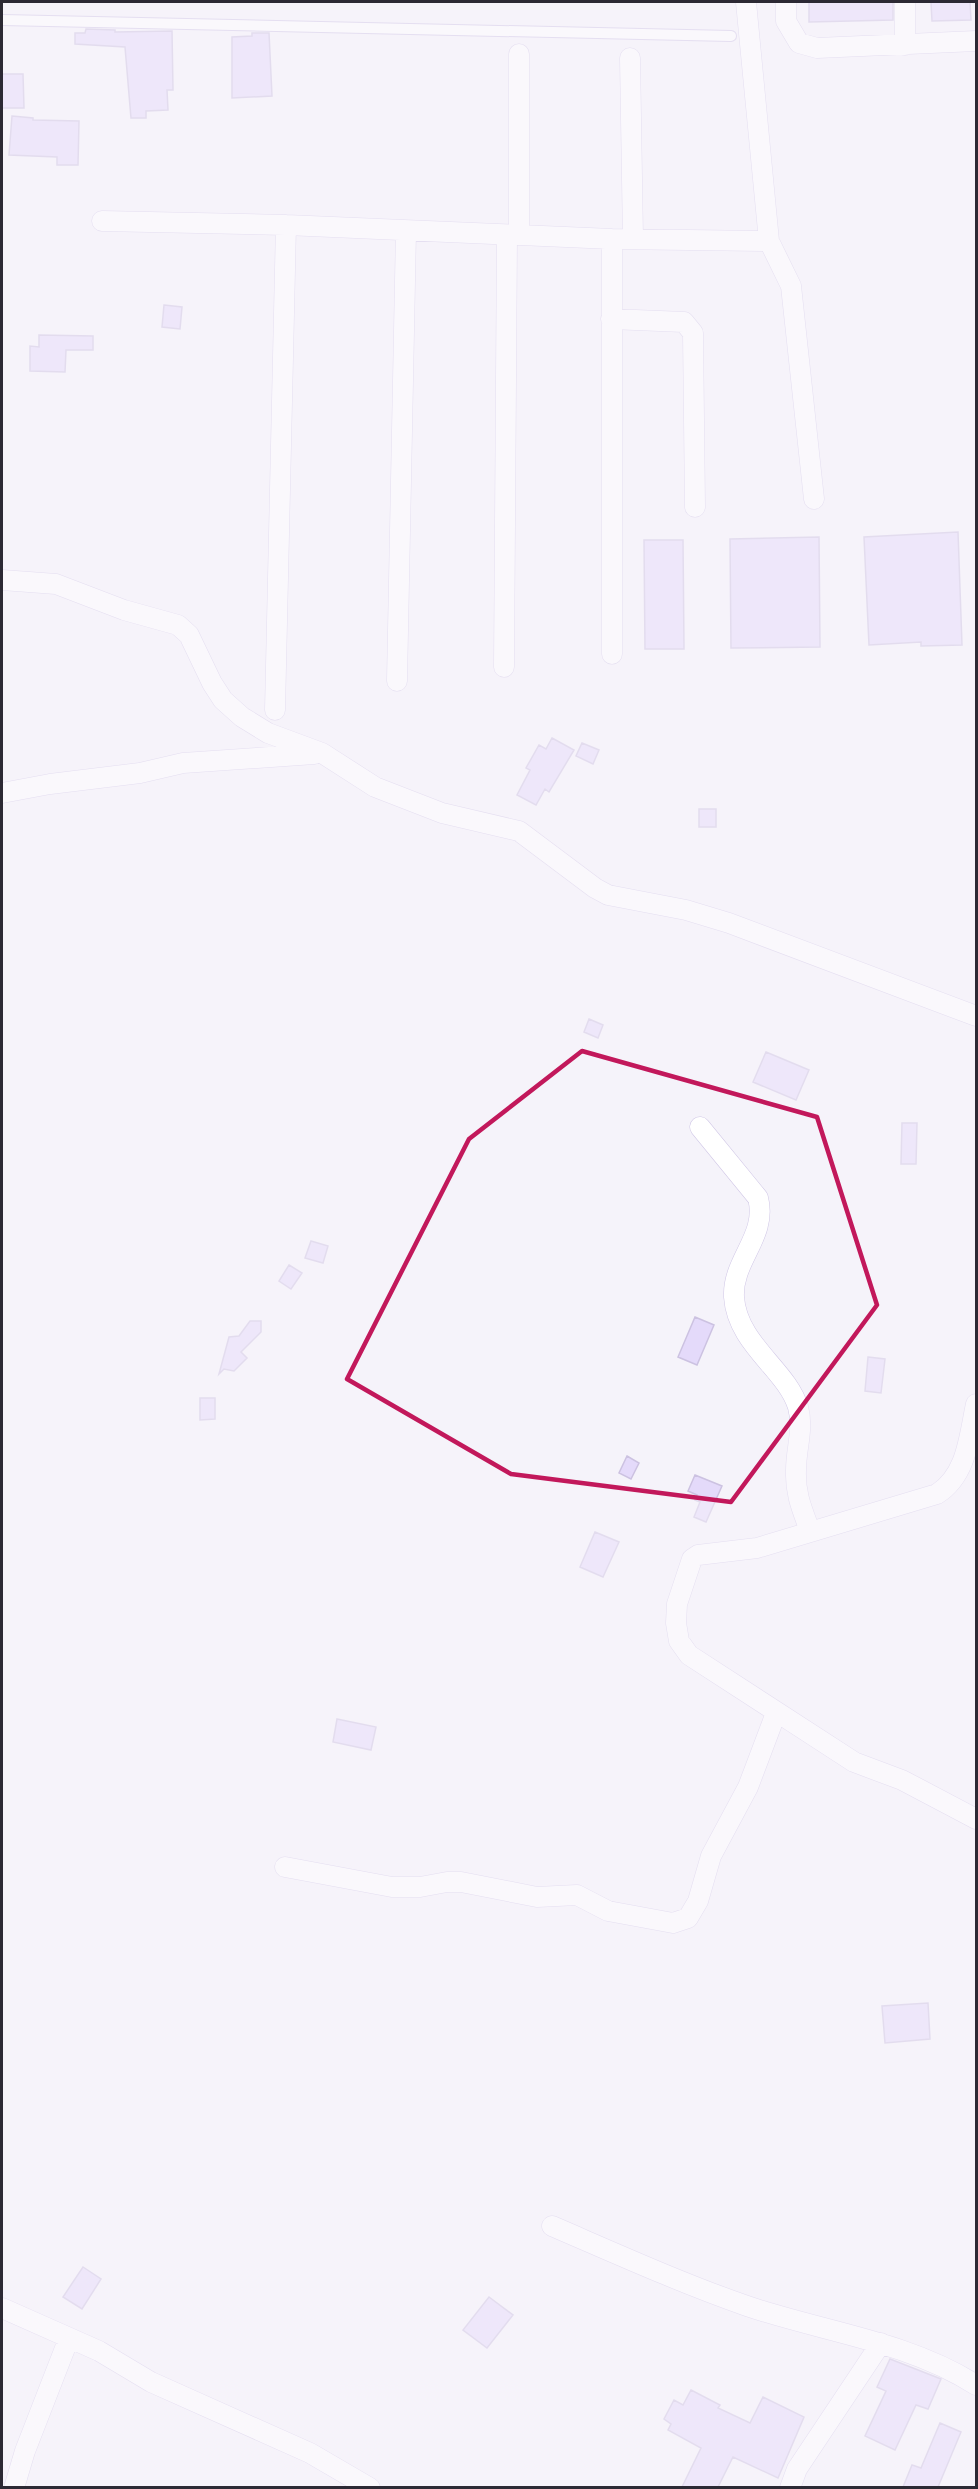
<svg xmlns="http://www.w3.org/2000/svg" width="978" height="2489" font-family="'DM Sans',sans-serif">
	<rect width="100%" height="100%" fill="#f5f3fa"/>
	<path fill="#e4dafa" stroke="#ccc2e1" stroke-width="1.5" d="M 809,2 L 893,2 L 893,20 L 809,22 Z
		M 931,2 L 970,2 L 971,20 L 932,21 Z
		M 86,29 L 115,30 L 115,32 L 172,31 L 173,90 L 167,90 L 168,110 L 146,111 L 146,118 L 131,118 L 125,47 L 75,44 L 75,33 L 85,33 Z
		M 252,33 L 269,33 L 272,96 L 232,98 L 232,37 L 252,36 Z
		M 2,74 L 23,74 L 24,108 L 2,108 Z
		M 12,116 L 33,118 L 33,120 L 79,121 L 78,165 L 57,165 L 57,157 L 9,155 Z
		M 164,305 L 182,307 L 180,329 L 162,327 Z
		M 39,335 L 93,336 L 93,350 L 66,350 L 65,372 L 30,371 L 30,346 L 39,347 Z
		M 958,532 L 962,645 L 921,646 L 921,642 L 869,645 L 864,537 Z
		M 819,537 L 820,647 L 731,648 L 730,539 Z
		M 644,540 L 683,540 L 684,649 L 645,649 Z
		M 552,738 L 574,750 L 549,792 L 545,789 L 536,805 L 517,795 L 530,770 L 526,768 L 539,745 L 546,749 Z
		M 582,743 L 599,750 L 593,764 L 576,756 Z
		M 699,809 L 716,809 L 716,827 L 699,827 Z
		M 589,1019 L 603,1025 L 598,1038 L 584,1032 Z
		M 766,1052 L 809,1070 L 796,1100 L 753,1082 Z
		M 902,1123 L 917,1123 L 916,1164 L 901,1164 Z
		M 311,1241 L 328,1246 L 323,1263 L 305,1258 Z
		M 289,1265 L 302,1273 L 291,1289 L 279,1281 Z
		M 695,1317 L 714,1325 L 697,1365 L 678,1357 Z
		M 250,1321 L 261,1321 L 261,1332 L 241,1352 L 247,1358 L 234,1371 L 224,1369 L 219,1374 L 229,1337 L 239,1336 Z
		M 868,1357 L 885,1359 L 881,1393 L 865,1391 Z
		M 200,1398 L 215,1398 L 215,1419 L 200,1420 Z
		M 627,1456 L 639,1463 L 631,1479 L 619,1473 Z
		M 695,1475 L 722,1486 L 706,1522 L 694,1517 L 700,1502 L 695,1500 L 697,1495 L 688,1491 Z
		M 595,1532 L 619,1542 L 603,1577 L 580,1567 Z
		M 337,1719 L 376,1727 L 371,1750 L 333,1742 Z
		M 928,2003 L 930,2039 L 885,2043 L 882,2006 Z
		M 83,2267 L 101,2279 L 82,2309 L 63,2297 Z
		M 489,2297 L 513,2315 L 487,2348 L 463,2330 Z
		M 890,2359 L 941,2379 L 928,2409 L 916,2405 L 895,2450 L 865,2436 L 886,2391 L 877,2387 Z
		M 691,2390 L 720,2405 L 718,2408 L 750,2423 L 763,2397 L 804,2417 L 778,2478 L 733,2457 L 718,2487 L 682,2487 L 701,2448 L 668,2430 L 671,2424 L 664,2419 L 674,2400 L 683,2405 Z
		M 940,2423 L 961,2432 L 938,2487 L 903,2487 L 912,2465 L 921,2468 Z"/>
	<g fill="none" stroke-linecap="round" stroke-linejoin="round">
		<g stroke="#d0c7e6" stroke-width="12">
			<path id="service" d="M 2,20 L 731,36"/>
		</g>
		<g stroke="#d0c7e6" stroke-width="21">
			<path id="minor" d="M 746,2 L 769,241
				M 786,2 L 786,21 L 799,43 L 817,48 L 976,41
				M 905,45 L 905,2
				M 630,58 L 633,239
				M 102,221 L 286,225 L 612,239 L 769,241 L 791,286 L 814,499
				M 519,235 L 519,54
				M 612,239 L 612,654
				M 611,319 L 684,322 L 693,333 L 695,507
				M 2,580 L 56,584 L 124,610 L 178,625 L 189,635 L 212,683 L 223,700 L 242,717 L 268,733 L 322,753 L 375,787 L 442,813 L 519,831 L 595,888 L 608,895 L 686,910 L 729,923 L 976,1016
				M 504,667 L 507,235
				M 397,681 L 406,231
				M 275,710 L 286,225
				M 2,793 L 50,784 L 140,773 L 183,763 L 314,754
				M 700,1127 L 758,1198 C 768,1236 732,1260 734,1297 C 737,1344 787,1370 798,1407 C 804,1429 796,1448 796,1470 C 795,1494 802,1509 810,1531
				M 976,1404 C 969,1437 967,1475 937,1494 L 757,1548 L 698,1555 L 692,1559 L 677,1604 L 676,1623 L 679,1641 L 689,1655 L 854,1762 L 902,1780 L 976,1819
				M 285,1867 L 392,1887 L 420,1887 L 447,1882 L 461,1882 L 537,1897 L 577,1895 L 608,1911 L 673,1923 L 688,1918 L 698,1901 L 711,1856 L 748,1787 L 776,1713
				M 552,2226 C 617,2254 681,2283 747,2306 C 823,2332 907,2341 976,2385
				M 2,2308 L 99,2351 L 151,2382 L 310,2453 L 370,2488
				M 14,2488 L 25,2451 L 69,2338
				M 790,2488 L 797,2469 L 881,2343"/>
		</g>
		<use href="#service" stroke="#fff" stroke-width="10"/>
		<use href="#minor" stroke="#fff" stroke-width="20"/>
	</g>
	<path d="M0 0H978V2489H0ZM 582,1051 L 817,1117 L 877,1305 L 731,1502 L 511,1474 L 347,1379 L 469,1139 Z" fill="#f5f3fa" fill-opacity=".55" fill-rule="evenodd"/>
	<path fill="none" stroke="#c2185b" stroke-width="4.5" stroke-linejoin="round" d="M 582,1051 L 817,1117 L 877,1305 L 731,1502 L 511,1474 L 347,1379 L 469,1139 Z"/>
	<rect width="978" height="2489" fill="none" stroke="#2c2934" stroke-width="6"/>
</svg>
